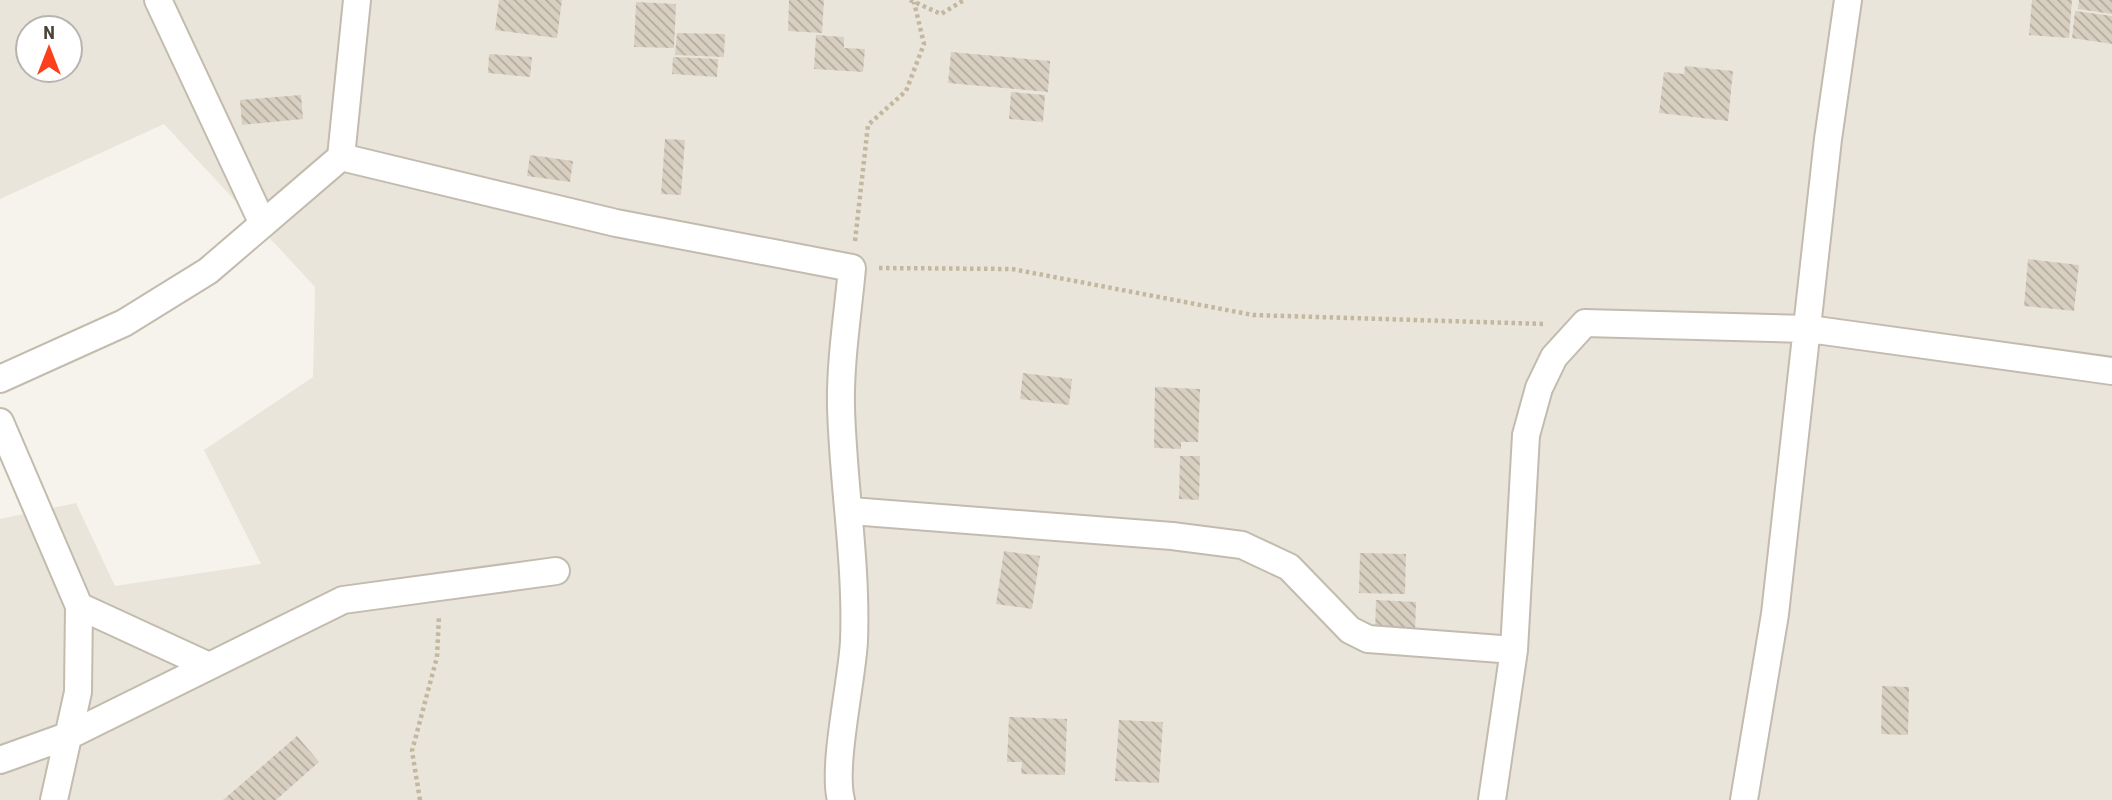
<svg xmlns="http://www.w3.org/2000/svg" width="2112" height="800" font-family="'Roboto Condensed',sans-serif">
	<defs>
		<pattern id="building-back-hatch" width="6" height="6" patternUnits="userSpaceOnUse" patternTransform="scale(1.75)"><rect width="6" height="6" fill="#d8cfc1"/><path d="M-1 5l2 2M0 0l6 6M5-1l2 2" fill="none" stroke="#b1aa9e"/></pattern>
	</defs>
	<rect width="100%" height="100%" fill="#f6f3ec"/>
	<path fill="#eae5da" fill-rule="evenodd" d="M 0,0 L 2112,0 L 2112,800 L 0,800 L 0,519 L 76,503 L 115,586 L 261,564 L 204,450 L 313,377 L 315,287 L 164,124 L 0,199 ZM 28,28 L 70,28 L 70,70 L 28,70 Z"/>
	<path fill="url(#building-back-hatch)" d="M 499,0 L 562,0 L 557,38 L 495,30 Z
		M 789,0 L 824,0 L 822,33 L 788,31 Z
		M 2032,0 L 2072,0 L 2069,38 L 2029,35 Z
		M 2079,0 L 2112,0 L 2112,14 L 2078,9 Z
		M 636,2 L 676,4 L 674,48 L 634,47 Z
		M 2075,11 L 2112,16 L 2112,44 L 2072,38 Z
		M 677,33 L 725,34 L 724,57 L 675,55 Z
		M 816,35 L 844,37 L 844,48 L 865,49 L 863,72 L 814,69 Z
		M 951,52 L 1050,61 L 1048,92 L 948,83 Z
		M 489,54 L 532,57 L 530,77 L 488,73 Z
		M 673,57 L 718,59 L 717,77 L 672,74 Z
		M 1685,66 L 1733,71 L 1728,121 L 1659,113 L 1664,72 L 1684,74 Z
		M 1011,92 L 1045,95 L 1043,122 L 1009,119 Z
		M 301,95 L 303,119 L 242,125 L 240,100 Z
		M 665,139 L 685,140 L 681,195 L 661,194 Z
		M 530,155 L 573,161 L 570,182 L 527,176 Z
		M 2028,259 L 2079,265 L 2074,311 L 2024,306 Z
		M 1023,373 L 1072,379 L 1069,405 L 1020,399 Z
		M 1155,387 L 1200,389 L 1198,442 L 1181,442 L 1181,449 L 1154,448 Z
		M 1180,456 L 1200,456 L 1199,500 L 1179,499 Z
		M 1004,551 L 1040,556 L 1032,609 L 996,604 Z
		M 1360,553 L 1406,554 L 1405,594 L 1359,593 Z
		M 1376,600 L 1416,602 L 1415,634 L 1375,633 Z
		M 1882,686 L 1909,687 L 1908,735 L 1881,734 Z
		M 1009,717 L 1067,719 L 1065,775 L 1021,774 L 1022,762 L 1007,762 Z
		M 1119,720 L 1163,722 L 1159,783 L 1115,781 Z
		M 297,736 L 319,762 L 276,800 L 223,800 Z"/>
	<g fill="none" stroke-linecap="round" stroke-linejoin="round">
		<g stroke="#c2bbae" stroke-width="30">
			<path id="street" d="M 158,0 L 263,224
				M 341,157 L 616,223 L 852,268 C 848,313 840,361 841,407 C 843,485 857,562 854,641 C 852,681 832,766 841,800
				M 0,379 L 124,323 L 208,271 L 341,157 L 357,0
				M 0,422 L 79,606 L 78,692 L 54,800
				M 851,511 L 1172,536 L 1242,545 L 1289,567 L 1350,630 L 1368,639 L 1514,650
				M 79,606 L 207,665
				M 0,760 L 70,735 L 343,600 L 556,571
				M 1492,800 L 1514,650 L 1526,435 L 1539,388 L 1554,357 L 1585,323 L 1809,329 L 2112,371
				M 1744,800 L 1775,614 L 1828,139 L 1848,0"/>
		</g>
		<path stroke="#c4b79f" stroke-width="4.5" stroke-dasharray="3.5 3.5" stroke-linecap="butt" d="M 910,0 L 941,14 L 964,0
			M 855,241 L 868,125 L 906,91 L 924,44 L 914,2
			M 879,268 L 1012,269 L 1253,315 L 1545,324
			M 420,800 L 412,751 L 437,657 L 439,616"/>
		<use href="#street" stroke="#fff" stroke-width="26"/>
	</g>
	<g transform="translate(49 49)"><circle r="33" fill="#ffffff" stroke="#b7b4b0" stroke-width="2"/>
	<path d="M0-5L12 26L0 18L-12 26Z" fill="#fc3f1d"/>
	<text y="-10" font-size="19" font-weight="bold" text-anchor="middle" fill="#4b4439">N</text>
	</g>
</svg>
